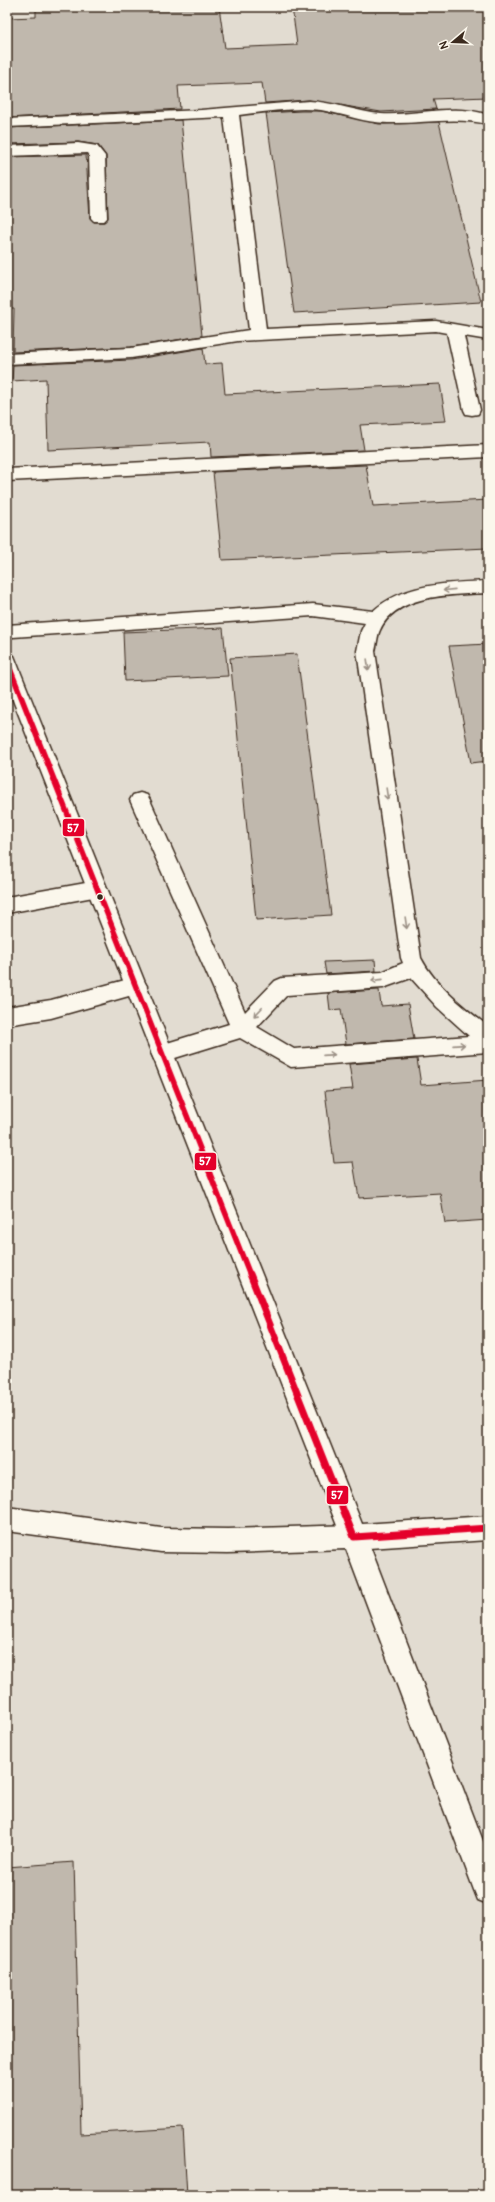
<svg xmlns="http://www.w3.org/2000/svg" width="495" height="2202" font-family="Pangolin,sans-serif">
	<rect width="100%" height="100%" fill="#f0ebe0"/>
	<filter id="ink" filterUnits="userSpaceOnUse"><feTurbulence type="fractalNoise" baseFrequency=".025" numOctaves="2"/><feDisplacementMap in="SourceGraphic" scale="8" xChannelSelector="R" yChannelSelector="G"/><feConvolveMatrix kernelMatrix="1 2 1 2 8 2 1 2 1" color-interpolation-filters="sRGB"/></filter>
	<g filter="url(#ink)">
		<path fill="#e2dcd1" d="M 7,7 L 488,7 L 488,2195 L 7,2195 Z"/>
		<path fill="#c0b8ad" stroke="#3b2a1e" d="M 97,7 L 97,9 L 219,7 L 225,48 L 297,45 L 292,7 L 488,7 L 488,97 L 433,99 L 436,109 L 381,112 L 309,100 L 265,103 L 262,83 L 178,86 L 180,109 L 7,118 L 7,18 L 36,17 L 36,9 Z
			M 301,111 L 321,111 L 379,124 L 439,122 L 481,302 L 294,313 L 266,113 Z
			M 181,120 L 202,336 L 131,347 L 13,352 L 14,309 L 7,309 L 7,157 L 86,155 L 90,218 L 94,222 L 104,222 L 108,218 L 106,156 L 98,145 L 78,142 L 7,144 L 7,128 Z
			M 203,348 L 205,364 L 222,363 L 225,394 L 440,384 L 446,421 L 360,425 L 364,450 L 211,457 L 210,442 L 48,450 L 46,379 L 12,381 L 13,365 L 131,360 Z
			M 366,465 L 373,506 L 488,500 L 488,548 L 222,560 L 213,472 Z
			M 223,628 L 228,676 L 125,681 L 123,632 Z
			M 488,644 L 488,761 L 471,763 L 449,646 Z
			M 297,654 L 331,915 L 256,920 L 230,658 Z
			M 375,960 L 376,971 L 326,974 L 324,962 Z
			M 379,990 L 381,1006 L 408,1004 L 414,1039 L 346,1044 L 341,1009 L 330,1010 L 328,993 Z
			M 417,1059 L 421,1085 L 488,1080 L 488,1220 L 445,1223 L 440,1193 L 359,1198 L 353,1162 L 334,1163 L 325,1091 L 353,1089 L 349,1064 Z
			M 74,1862 L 81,2134 L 183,2128 L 187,2195 L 7,2195 L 7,1867 Z"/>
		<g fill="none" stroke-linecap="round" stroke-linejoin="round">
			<g stroke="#3b2a1e" stroke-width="3">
				<path id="lane" d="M 309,101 C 334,102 357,112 381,114 C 416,116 454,103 488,115 L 488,124 C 454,116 422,124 388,123 C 365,123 344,114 321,110 C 295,107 266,112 239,115 L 266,329 L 436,321 L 488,330 L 488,340 L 464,336 L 480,410 L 478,414 L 472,415 L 466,414 L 464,410 L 447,333 L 436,331 L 238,341 L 131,358 L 7,364 L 7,354 L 131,348 L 249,330 L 224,117 L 7,127 L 7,119 L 201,110 Z
					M 78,143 L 97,146 L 105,156 L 107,218 L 104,221 L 94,221 L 91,218 L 89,156 L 87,153 L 7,156 L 7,146 Z
					M 488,445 L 488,457 L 7,481 L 7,469 Z
					M 488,581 L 488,593 C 454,595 397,593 380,630 C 377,636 377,644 375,651 L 421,958 C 435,985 464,1008 488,1026 L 488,1052 L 291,1067 L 240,1038 L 162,1062 L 154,1059 L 151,1053 L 154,1047 L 229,1024 L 130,800 L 133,795 L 140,793 L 147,795 L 150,800 L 245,1012 L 275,981 L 282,978 L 382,972 L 403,963 L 401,958 L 357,651 L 361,631 L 365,623 L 313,616 L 13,637 L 7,635 L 7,625 L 313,604 L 373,611 C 404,583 448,583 488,581 ZM 411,978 L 437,1007 L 469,1036 L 294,1049 L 257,1027 L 287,995 L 383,988 Z
					M 97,881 L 104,883 L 107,889 L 104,895 L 7,913 L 7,897 Z
					M 136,977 L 143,980 L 147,986 L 143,992 L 51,1018 L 7,1025 L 7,1007 L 51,1000 Z
					M 7,1507 L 161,1528 L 228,1529 L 354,1525 L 363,1528 L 488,1854 L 488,1904 L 478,1900 L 474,1890 L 346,1549 L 228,1553 L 161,1552 L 7,1531 Z"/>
			</g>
			<g stroke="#3b2a1e" stroke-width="3">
				<path id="street" d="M 7,654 L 14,656 L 16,661 L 362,1524 L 488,1516 L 488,1540 L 354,1549 L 345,1546 L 7,685 Z"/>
			</g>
			<use href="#lane" fill="#fbf7ec" fill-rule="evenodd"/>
			<use href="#street" fill="#fbf7ec" fill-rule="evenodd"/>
			<g stroke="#fbf7ec" stroke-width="8">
				<path id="bus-1-far1" d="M 7,661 L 250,1275"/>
			</g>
			<g stroke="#fbf7ec" stroke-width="10">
				<path id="bus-1" d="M 250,1274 L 354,1537 L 488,1528"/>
			</g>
			<use href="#bus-1-far1" stroke="#e4002b" stroke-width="5.5"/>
			<use href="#bus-1" stroke="#e4002b" stroke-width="7"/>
		</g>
		<defs><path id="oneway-shaft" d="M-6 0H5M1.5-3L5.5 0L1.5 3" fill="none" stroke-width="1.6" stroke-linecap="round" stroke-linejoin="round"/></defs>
		<g stroke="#9b9085">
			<use href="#oneway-shaft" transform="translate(449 590) rotate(174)"/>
			<use href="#oneway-shaft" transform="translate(368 665) rotate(82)"/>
			<use href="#oneway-shaft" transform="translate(387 794) rotate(82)"/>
			<use href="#oneway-shaft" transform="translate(406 923) rotate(82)"/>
			<use href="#oneway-shaft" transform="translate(377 980) rotate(174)"/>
			<use href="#oneway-shaft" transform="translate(258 1012) rotate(134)"/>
			<use href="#oneway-shaft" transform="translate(459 1045) rotate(-4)"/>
			<use href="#oneway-shaft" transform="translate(329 1055) rotate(-4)"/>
		</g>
	</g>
	<circle fill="#3b2a1e" stroke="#fbf7ec" stroke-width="1.5" cx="100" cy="897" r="3.5"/>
	<g stroke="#fbf7ec" stroke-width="1.5">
		<rect x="62" y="818" width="23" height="19" rx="4" fill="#e4002b"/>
		<rect x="194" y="1152" width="23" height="19" rx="4" fill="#e4002b"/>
		<rect x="326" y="1485" width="23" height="20" rx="4" fill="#e4002b"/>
	</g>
	<g font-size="11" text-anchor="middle" font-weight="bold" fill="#fff">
		<text x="73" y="832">57</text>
		<text x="205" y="1165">57</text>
		<text x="337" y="1499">57</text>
	</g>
	<rect width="495" height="2202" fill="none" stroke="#fbf7ec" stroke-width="24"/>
	<rect x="12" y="12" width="471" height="2178" fill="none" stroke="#3b2a1e" stroke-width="1.5" filter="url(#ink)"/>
	<g transform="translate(453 42) rotate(251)" stroke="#fbf7ec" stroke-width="3" paint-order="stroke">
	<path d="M0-3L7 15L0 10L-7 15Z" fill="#3b2a1e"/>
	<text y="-6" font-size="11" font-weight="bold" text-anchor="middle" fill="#3b2a1e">N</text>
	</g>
</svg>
